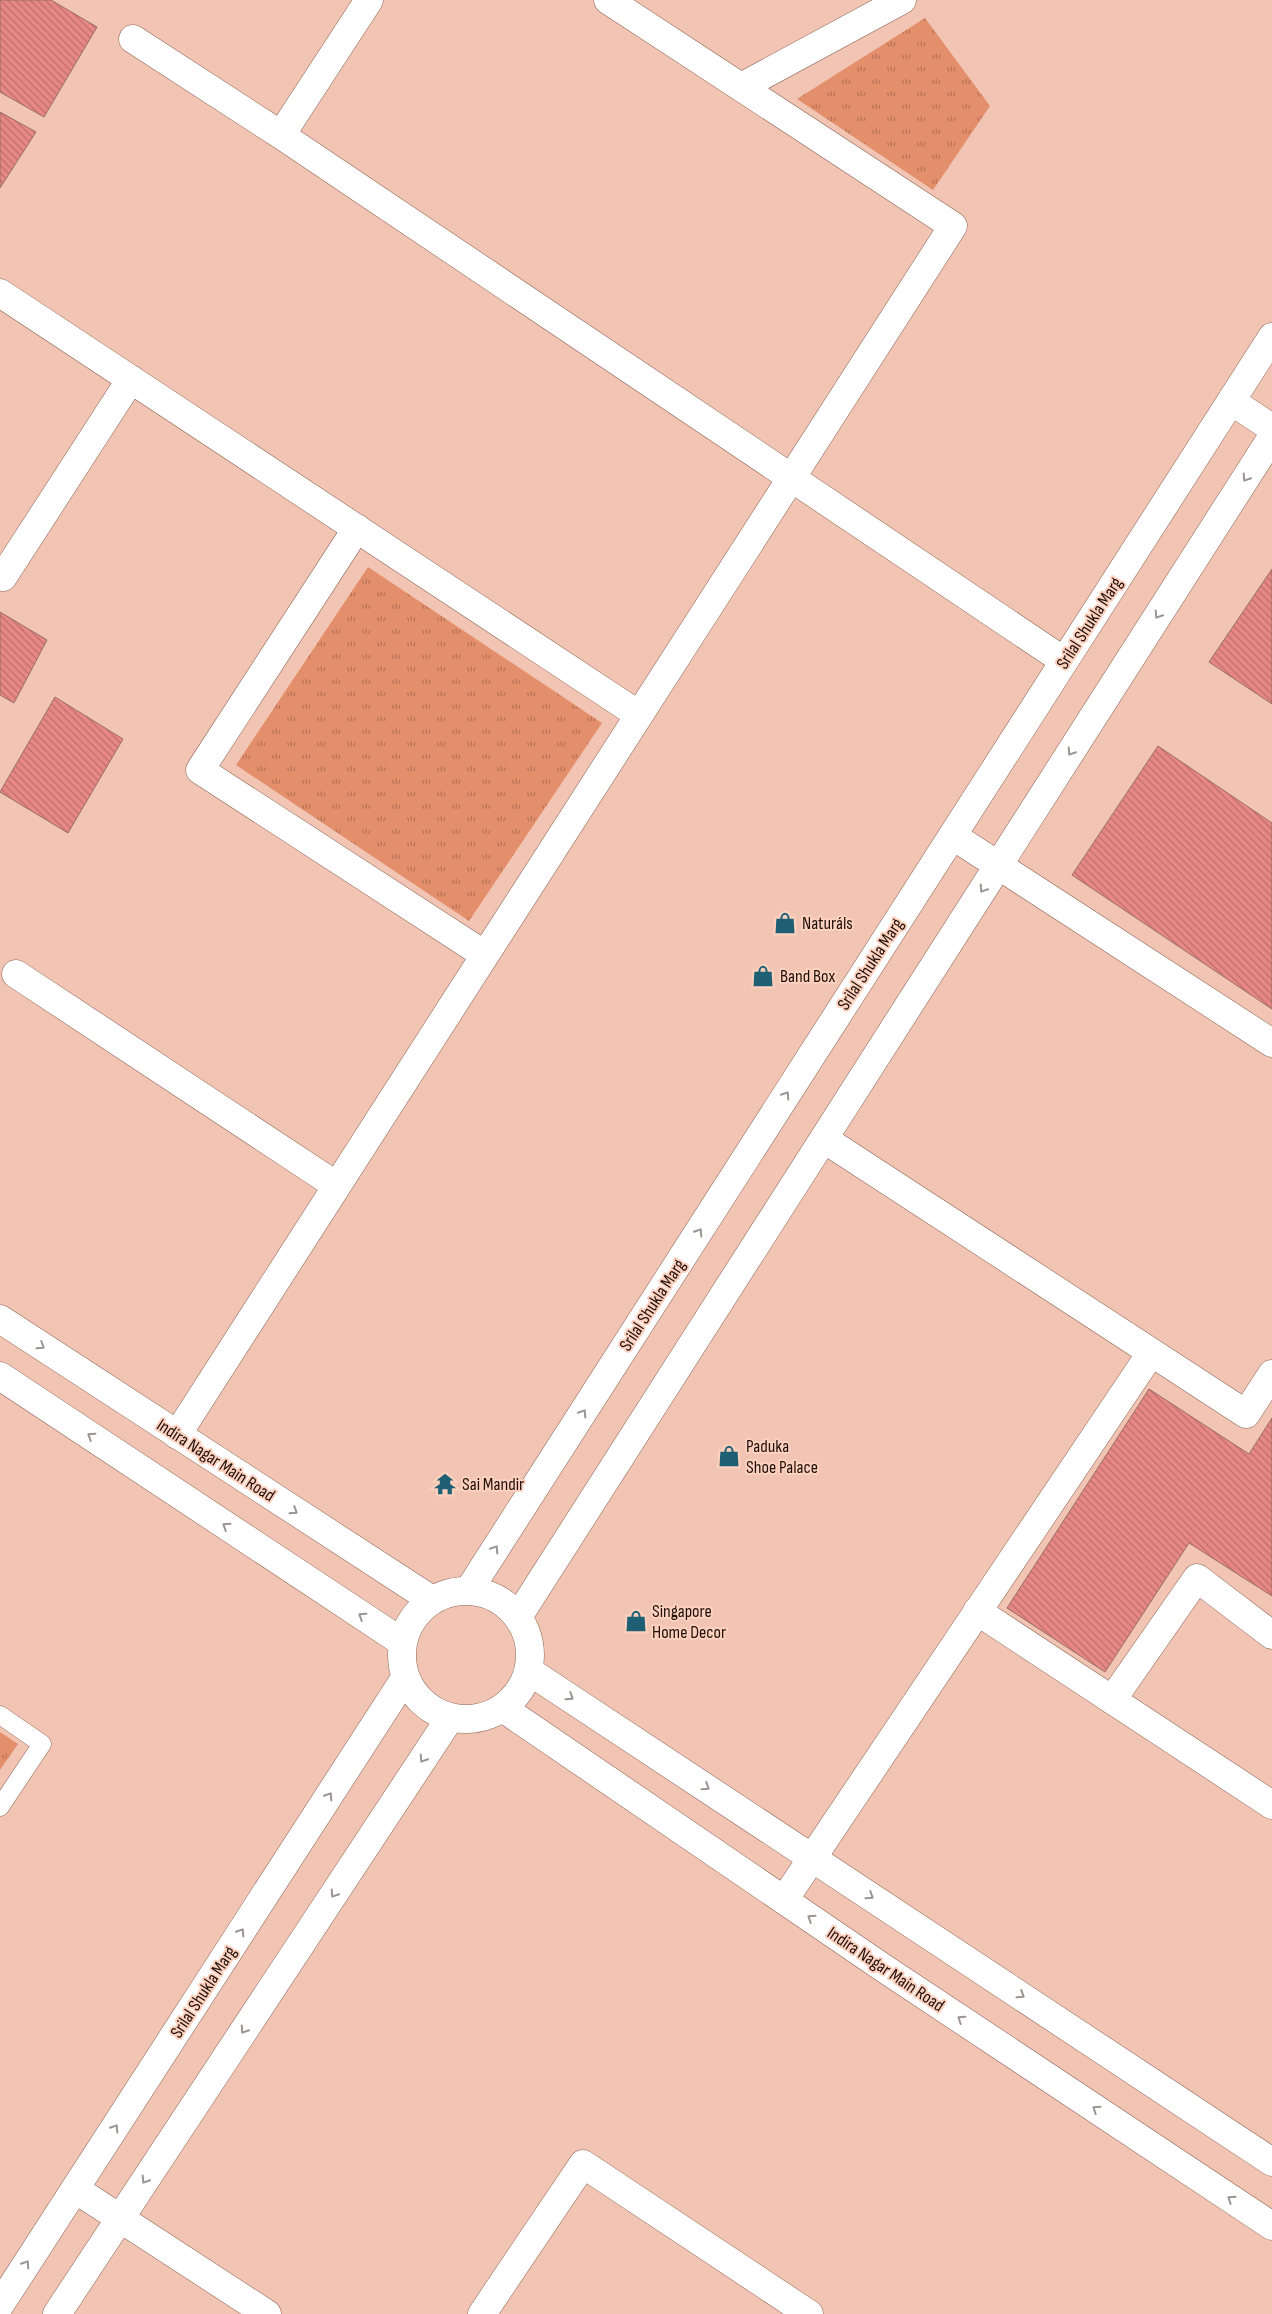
<svg xmlns="http://www.w3.org/2000/svg" width="1272" height="2314" font-family="'Sofia Sans Condensed',sans-serif">
	<defs>
		<pattern id="park-tufts" width="24" height="20" patternUnits="userSpaceOnUse" patternTransform="scale(1.25)"><rect width="24" height="20" fill="#e48f6c"/><path d="M3 7l-1-3M5 7V3M7 7l1-3M15 17l-1-3M17 17v-4M19 17l1-3" fill="none" stroke="#b87357"/></pattern>
		<pattern id="building-back-hatch" width="6" height="6" patternUnits="userSpaceOnUse" patternTransform="scale(1.25)"><rect width="6" height="6" fill="#e88884"/><path d="M-1 5l2 2M0 0l6 6M5-1l2 2" fill="none" stroke="#bc6e6a"/></pattern>
	</defs>
	<rect width="100%" height="100%" fill="#f1c4b3"/>
	<path fill="url(#park-tufts)" d="M 925,18 L 990,106 L 933,190 L 797,99 Z
		M 368,567 L 602,723 L 469,921 L 236,765 Z
		M 0,1732 L 18,1744 L 0,1770 Z"/>
	<path fill="url(#building-back-hatch)" stroke="#996e6b" d="M 0,0 L 51,0 L 97,27 L 44,117 L 0,92 Z
		M 0,112 L 36,132 L 0,188 Z
		M 1272,569 L 1272,704 L 1209,662 Z
		M 0,612 L 47,640 L 14,703 L 0,695 Z
		M 55,697 L 123,739 L 68,833 L 0,792 Z
		M 1158,746 L 1272,823 L 1272,1009 L 1072,875 Z
		M 1149,1389 L 1249,1454 L 1272,1418 L 1272,1596 L 1189,1543 L 1105,1672 L 1007,1608 Z"/>
	<g fill="none" stroke-linecap="round" stroke-linejoin="round">
		<g stroke="#8c6555" stroke-width="19">
			<path id="service" d="M 0,1715 L 42,1744 L 0,1807"/>
		</g>
		<g stroke="#8c6555" stroke-width="29">
			<path id="minor" d="M 369,0 L 281,135 L 1064,661
				M 133,39 L 281,135
				M 741,87 L 902,0
				M 0,293 L 639,715
				M 1231,401 L 1272,428
				M 357,528 L 200,770 L 485,955
				M 3,577 L 131,379
				M 953,836 L 1272,1043
				M 16,974 L 337,1186
				M 824,1139 L 1246,1414 L 1272,1374
				M 177,1435 L 953,226 L 608,0
				M 977,1611 L 1272,1805
				M 1112,1700 L 1197,1578 L 1272,1635
				M 784,1900 L 1151,1353
				M 75,2189 L 267,2314
				M 482,2314 L 583,2164 L 809,2314"/>
		</g>
		<g stroke="#8c6555" stroke-width="29">
			<path id="tertiary" d="M 0,1319 L 432,1600
				M 0,1376 L 402,1642
				M 469,1590 L 1272,337
				M402 1655a64 64 0 1 1 128 0a64 64 0 1 1-128 0Z
				M 518,1617 L 1272,437
				M 529,1671 L 1272,2162
				M 504,1709 L 882,1967 L 1272,2226
				M 0,2305 L 405,1678
				M 57,2314 L 450,1718"/>
		</g>
		<use href="#service" stroke="#fff" stroke-width="18"/>
		<use href="#minor" stroke="#fff" stroke-width="28"/>
		<use href="#tertiary" stroke="#fff" stroke-width="28"/>
	</g>
	<defs><path id="oneway-chevron" d="M-2-3.5L2.5 0L-2 3.5" fill="none" stroke-width="1.6" stroke-linecap="round" stroke-linejoin="round" transform="scale(1.25)"/></defs>
	<g stroke="#9b9491">
		<use href="#oneway-chevron" transform="translate(1246 478) rotate(123)"/>
		<use href="#oneway-chevron" transform="translate(1158 615) rotate(123)"/>
		<use href="#oneway-chevron" transform="translate(1071 752) rotate(123)"/>
		<use href="#oneway-chevron" transform="translate(983 889) rotate(123)"/>
		<use href="#oneway-chevron" transform="translate(786 1095) rotate(-57)"/>
		<use href="#oneway-chevron" transform="translate(699 1232) rotate(-57)"/>
		<use href="#oneway-chevron" transform="translate(41 1346) rotate(33)"/>
		<use href="#oneway-chevron" transform="translate(583 1413) rotate(-57)"/>
		<use href="#oneway-chevron" transform="translate(91 1436) rotate(-147)"/>
		<use href="#oneway-chevron" transform="translate(294 1511) rotate(33)"/>
		<use href="#oneway-chevron" transform="translate(226 1526) rotate(-147)"/>
		<use href="#oneway-chevron" transform="translate(495 1549) rotate(-57)"/>
		<use href="#oneway-chevron" transform="translate(362 1616) rotate(-147)"/>
		<use href="#oneway-chevron" transform="translate(570 1697) rotate(33)"/>
		<use href="#oneway-chevron" transform="translate(423 1759) rotate(123)"/>
		<use href="#oneway-chevron" transform="translate(706 1787) rotate(33)"/>
		<use href="#oneway-chevron" transform="translate(329 1796) rotate(-57)"/>
		<use href="#oneway-chevron" transform="translate(334 1894) rotate(123)"/>
		<use href="#oneway-chevron" transform="translate(870 1896) rotate(33)"/>
		<use href="#oneway-chevron" transform="translate(811 1918) rotate(-146)"/>
		<use href="#oneway-chevron" transform="translate(241 1932) rotate(-57)"/>
		<use href="#oneway-chevron" transform="translate(1021 1995) rotate(33)"/>
		<use href="#oneway-chevron" transform="translate(961 2019) rotate(-146)"/>
		<use href="#oneway-chevron" transform="translate(244 2030) rotate(123)"/>
		<use href="#oneway-chevron" transform="translate(1096 2109) rotate(-146)"/>
		<use href="#oneway-chevron" transform="translate(115 2128) rotate(-57)"/>
		<use href="#oneway-chevron" transform="translate(145 2180) rotate(123)"/>
		<use href="#oneway-chevron" transform="translate(1231 2199) rotate(-146)"/>
		<use href="#oneway-chevron" transform="translate(26 2264) rotate(-57)"/>
	</g>
	<defs>
		<g id="shop-bare" transform="scale(1.725)"><path d="M-5-2.5h2.3a2.7 3.5 0 0 1 5.4 0H5L5.5 6h-11ZM-1.5-2.5h3a1.5 2.3 0 0 0-3 0Z" fill="#1e5f74" stroke="#fed1bf" stroke-width="2.5" paint-order="stroke"/></g>
		<g id="temple-bare" transform="scale(1.725)"><path d="M0-6L5-2H3V0L6.5 2.5H4V6H1.5V3h-3V6H-4V2.5H-6.5L-3 0V-2H-5Z" fill="#1e5f74" stroke="#fed1bf" stroke-width="2.5" paint-order="stroke"/></g>
	</defs>
	<g fill-rule="evenodd">
		<use href="#shop-bare" x="785" y="923"/>
		<use href="#shop-bare" x="763" y="976"/>
		<use href="#shop-bare" x="729" y="1456"/>
		<use href="#temple-bare" x="445" y="1484"/>
		<use href="#shop-bare" x="636" y="1621"/>
	</g>
	<g text-anchor="middle" stroke-width="4" stroke-linejoin="round" paint-order="stroke">
		<g font-size="18" fill="#20110b" stroke="#fed1bf">
			<text transform="translate(1089 623) rotate(-57)" y="6">Srilal Shukla Marg</text>
			<text transform="translate(870 964) rotate(-57)" y="6">Srilal Shukla Marg</text>
			<text transform="translate(652 1305) rotate(-57)" y="6">Srilal Shukla Marg</text>
			<text transform="translate(216 1460) rotate(33)" y="6">Indira Nagar Main Road</text>
			<text transform="translate(886 1969) rotate(34)" y="6">Indira Nagar Main Road</text>
			<text transform="translate(203 1992) rotate(-57)" y="6">Srilal Shukla Marg</text>
		</g>
		<g font-size="18" fill="#20110b" stroke="#fed1bf" text-anchor="start">
			<text x="802" y="929">Naturáls</text>
			<text x="780" y="982">Band Box</text>
			<text x="746" y="1452">Paduka<tspan x="746" dy="21">Shoe Palace</tspan></text>
			<text x="462" y="1490">Sai Mandir</text>
			<text x="652" y="1617">Singapore<tspan x="652" dy="21">Home Decor</tspan></text>
		</g>
	</g>
</svg>
